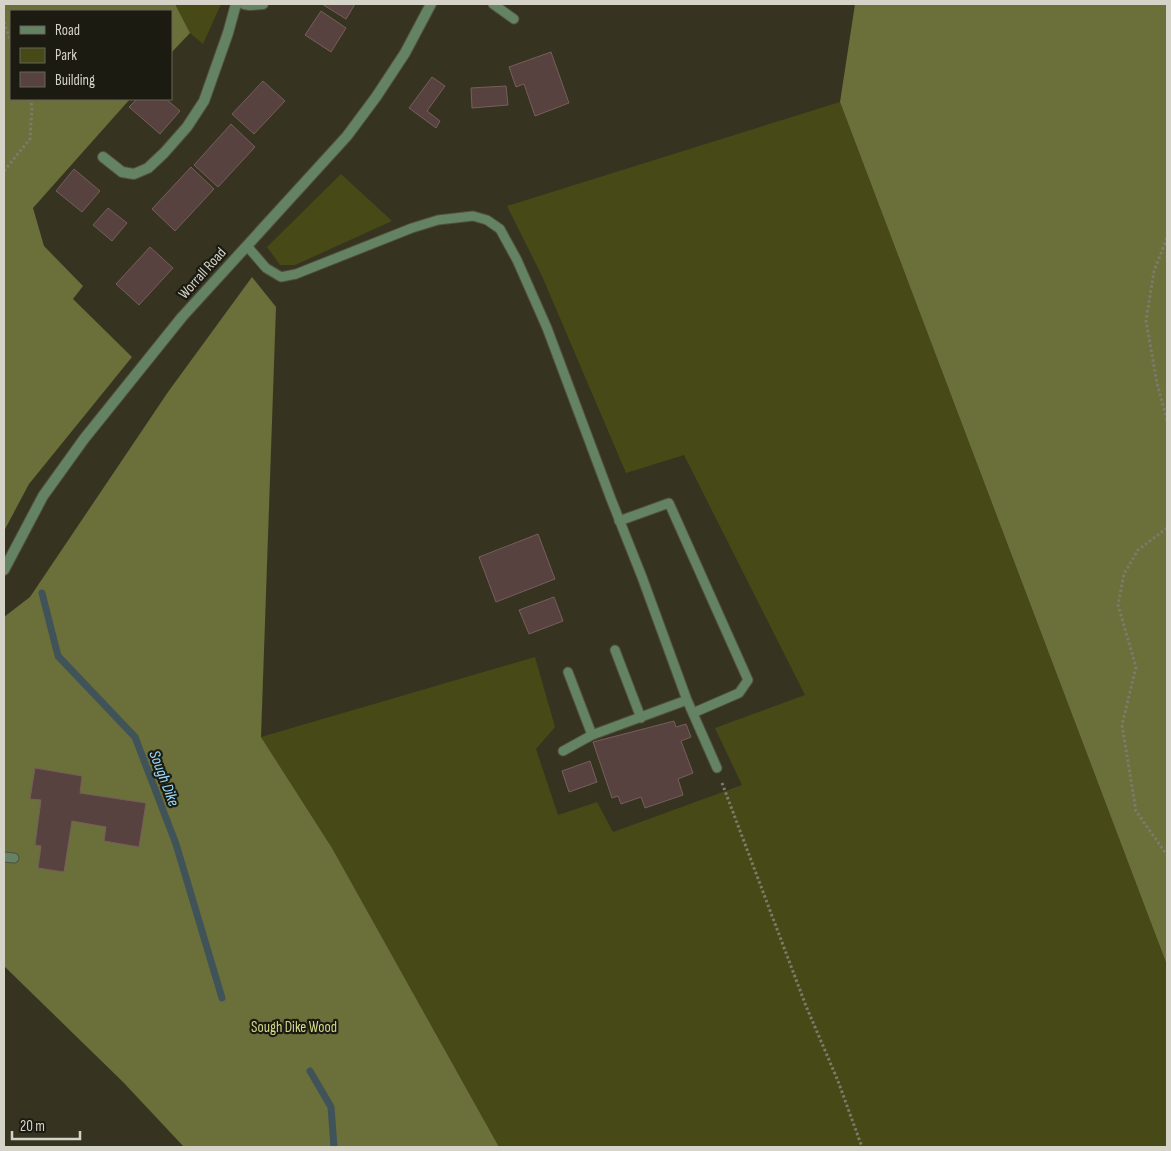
<svg xmlns="http://www.w3.org/2000/svg" width="1171" height="1151" font-family="'Sofia Sans Condensed',sans-serif">
	<rect width="100%" height="100%" fill="#373321"/>
	<path fill="#474a16" d="M 175,4 L 221,4 L 203,44 L 190,33 Z
		M 840,102 L 1167,965 L 1167,1147 L 499,1147 L 332,848 L 261,737 L 535,657 L 555,727 L 536,749 L 558,815 L 597,802 L 613,832 L 742,785 L 715,728 L 805,695 L 684,455 L 626,473 L 542,276 L 507,206 Z
		M 341,174 L 392,221 L 295,265 L 280,265 L 267,247 Z"/>
	<path fill="#6b6f3a" d="M 4,4 L 175,4 L 190,33 L 171,53 L 171,11 L 11,11 L 11,99 L 130,99 L 33,208 L 44,246 L 83,286 L 73,299 L 132,357 L 29,484 L 4,531 Z
		M 855,4 L 1167,4 L 1167,965 L 840,102 Z
		M 252,277 L 276,307 L 261,737 L 332,848 L 499,1147 L 184,1147 L 123,1082 L 4,966 L 4,617 L 30,597 L 168,392 Z"/>
	<g fill="none" stroke-linecap="round" stroke-linejoin="round">
		<path stroke="#405359" stroke-width="7" d="M 42,593 L 58,656 L 135,737 L 176,844 L 222,998
			M 310,1071 L 331,1107 L 334,1147"/>
	</g>
	<path fill="#584240" stroke="#765e5c" d="M 322,4 L 355,4 L 346,19 Z
		M 321,11 L 346,28 L 331,52 L 305,35 Z
		M 551,52 L 569,103 L 535,116 L 524,84 L 516,87 L 509,67 Z
		M 432,77 L 445,86 L 427,111 L 440,121 L 436,128 L 409,108 Z
		M 263,81 L 285,101 L 254,134 L 232,114 Z
		M 506,86 L 508,105 L 472,108 L 471,88 Z
		M 137,99 L 166,99 L 180,111 L 160,134 L 129,107 Z
		M 231,124 L 255,147 L 218,187 L 194,165 Z
		M 191,167 L 214,189 L 175,231 L 152,209 Z
		M 74,169 L 100,191 L 82,212 L 56,191 Z
		M 108,208 L 127,223 L 112,241 L 93,225 Z
		M 150,247 L 173,268 L 139,305 L 116,284 Z
		M 538,534 L 555,579 L 496,602 L 479,557 Z
		M 554,597 L 563,621 L 529,634 L 519,610 Z
		M 674,721 L 676,727 L 686,724 L 691,737 L 681,741 L 693,773 L 678,779 L 683,795 L 645,808 L 641,797 L 621,804 L 618,796 L 612,798 L 593,742 Z
		M 590,761 L 597,782 L 569,792 L 562,771 Z
		M 35,768 L 82,776 L 80,793 L 146,803 L 139,847 L 104,841 L 106,827 L 72,821 L 64,872 L 38,868 L 41,846 L 35,845 L 41,800 L 30,799 Z"/>
	<g fill="none" stroke-linecap="round" stroke-linejoin="round">
		<g stroke="#53503f" stroke-width="11">
			<path id="service" d="M 493,4 L 514,19
				M 247,246 L 266,268 L 281,277 L 296,274 L 412,228 L 438,220 L 473,216 L 487,220 L 500,229 L 517,260 L 547,328 L 611,499 L 642,577 L 687,700 L 717,768
				M 619,521 L 669,503 L 748,680 L 739,693 L 693,713
				M 615,650 L 641,718
				M 568,672 L 592,735
				M 563,751 L 592,735 L 687,700
				M 4,857 L 14,858"/>
		</g>
		<g stroke="#53503f" stroke-width="12">
			<path id="minor" d="M 244,4 L 250,5 L 263,4
				M 103,157 L 122,172 L 134,174 L 148,168 L 164,153 L 187,127 L 204,101 L 228,33 L 236,4"/>
		</g>
		<g stroke="#53503f" stroke-width="12">
			<path id="tertiary" d="M 4,570 L 43,496 L 84,439 L 182,317 L 347,136 L 376,97 L 405,53 L 431,4"/>
		</g>
		<path stroke="#7d7a6b" stroke-width="3" stroke-dasharray="2.5 2.5" stroke-linecap="butt" d="M 4,22 L 11,43
			M 4,171 L 30,139 L 32,107 L 30,99
			M 1167,238 L 1154,271 L 1146,321 L 1157,383 L 1167,420
			M 1167,528 L 1138,550 L 1124,574 L 1118,605 L 1136,667 L 1122,725 L 1136,811 L 1167,855
			M 722,783 L 806,1006 L 838,1081 L 862,1147"/>
		<use href="#service" stroke="#638363" stroke-width="9"/>
		<use href="#minor" stroke="#638363" stroke-width="10"/>
		<use href="#tertiary" stroke="#638363" stroke-width="10"/>
	</g>
	<g text-anchor="middle" stroke-width="4.5" stroke-linejoin="round" paint-order="stroke">
		<g font-size="15" fill="#d5d3c8" stroke="#1c1b12">
			<text transform="translate(202 273) rotate(-48)" y="5">Worrall Road</text>
		</g>
		<g font-size="15" fill="#d2d987" stroke="#1c1b12">
			<text x="294" y="1032">Sough Dike Wood</text>
		</g>
		<g font-size="16" font-style="italic" fill="#96dbfe" stroke="#1c1b12">
			<text transform="translate(165 778) rotate(69)" y="6">Sough Dike</text>
		</g>
	</g>
	<rect width="1171" height="1151" fill="none" stroke="#d5d3c8" stroke-width="10"/>
	<rect x="10" y="10" width="162" height="90" fill="#1c1b12" stroke="#66655b"/>
	<rect x="20" y="26" width="25" height="8" fill="#638363" stroke="#66655b"/>
	<text x="55" y="35" font-size="15" fill="#d5d3c8">Road</text>
	<rect x="20" y="48" width="25" height="15" fill="#474a16" stroke="#66655b"/>
	<text x="55" y="60" font-size="15" fill="#d5d3c8">Park</text>
	<rect x="20" y="72" width="25" height="15" fill="#584240" stroke="#66655b"/>
	<text x="55" y="85" font-size="15" fill="#d5d3c8">Building</text>
	<path d="M12 1131v8h68v-8" fill="none" stroke="#d5d3c8" stroke-width="2.5"/>
	<text x="20" y="1131" font-size="15" fill="#d5d3c8" stroke="#1c1b12" stroke-width="4" paint-order="stroke">20 m</text>
</svg>
